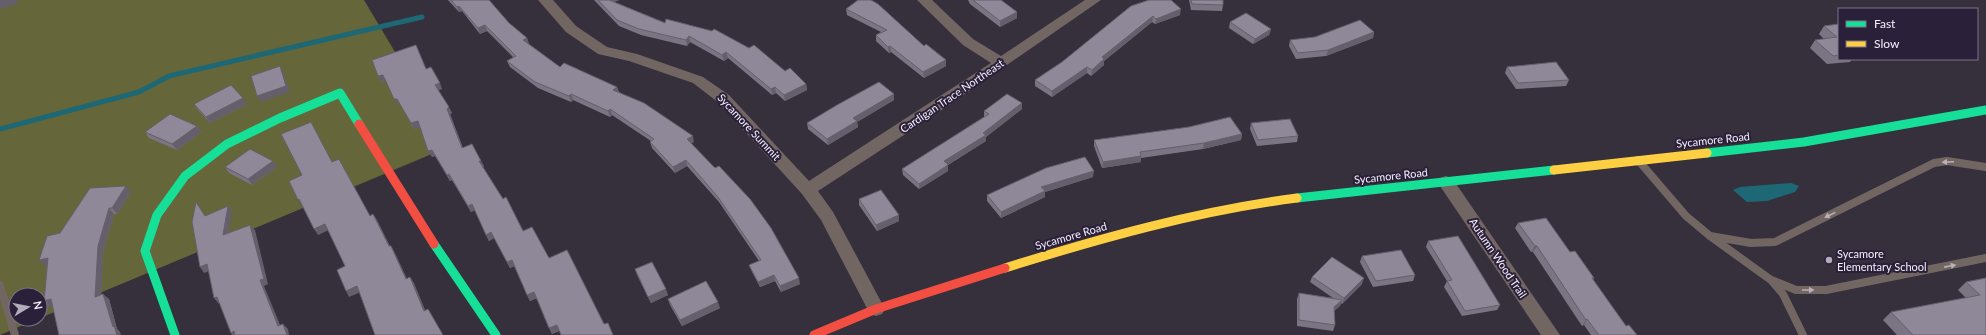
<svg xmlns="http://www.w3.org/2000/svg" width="1986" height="335" font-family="Lato,sans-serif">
	<rect width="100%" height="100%" fill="#36303d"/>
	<path fill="#656639" d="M 0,0 L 364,0 L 451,146 L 40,318 L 40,295 L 16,295 L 16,319 L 37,319 L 0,335 Z"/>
	<path fill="#1e6876" d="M 1791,183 L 1799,186 L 1795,192 L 1767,201 L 1747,202 L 1733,190 L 1740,187 Z"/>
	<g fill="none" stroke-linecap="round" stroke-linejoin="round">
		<path stroke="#1e6876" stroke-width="5" d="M 0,129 L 139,92 L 169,76 L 422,17"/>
		<path stroke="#726662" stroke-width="8" d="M 1638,160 L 1686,216 L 1710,236 L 1771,280 L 1783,294 L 1803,335
			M 1710,236 L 1751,243 L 1775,242 L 1934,163 L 1947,161 L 1986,167
			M 1774,281 L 1796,290 L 1826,290 L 1986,258
			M 0,285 L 15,335"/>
		<path fill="#726662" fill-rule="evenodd" d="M 538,0 L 553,0 L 576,26 L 607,47 L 637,54 L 703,77 L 729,95 L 809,181 L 991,63 L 963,45 L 917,0 L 932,0 L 973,39 L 1001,56 L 1085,0 L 1101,0 L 933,116 L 818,191 L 833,212 L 885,309 L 882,314 L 876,316 L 870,314 L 821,220 L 802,194 L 719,103 L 693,83 L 629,61 L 598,54 L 566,32 Z
			M 1446,176 L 1452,178 L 1560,335 L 1541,335 L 1440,186 L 1438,182 L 1440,178 Z"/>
		<path stroke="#16e098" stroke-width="9" d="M 1707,153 L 1804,142 L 1986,110
			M 1297,198 L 1554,170
			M 434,244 L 496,335
			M 175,335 L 145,251 L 157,215 L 185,176 L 227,144 L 280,118 L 340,93 L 359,124"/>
		<path stroke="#ffcf43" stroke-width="9" d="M 1554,170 L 1707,153
			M 1005,268 C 1101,238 1197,211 1297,198"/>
		<path stroke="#f24e42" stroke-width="9" d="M 359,124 L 434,244
			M 814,335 L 876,309 L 1005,268"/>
	</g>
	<path fill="#7b7583" d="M 448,0 L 489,0 L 509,23 L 527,38 L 529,44 L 560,67 L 617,87 L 619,92 L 694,142 L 691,143 L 800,284 L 781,292 L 775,281 L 760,287 L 751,270 L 749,265 L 759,261 L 719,202 L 687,166 L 675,173 L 652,148 L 650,142 L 651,141 L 612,115 L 610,117 L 573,100 L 571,102 L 538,88 L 510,67 L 507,61 L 513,57 L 487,31 L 480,34 L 462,11 L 459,12 Z
		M 594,0 L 619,0 L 614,2 L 785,71 L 806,84 L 807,90 L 785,101 L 776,93 L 772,95 L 728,58 L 724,61 L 690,42 L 687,46 L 641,35 L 619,26 Z
		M 968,0 L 1001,0 L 1017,12 L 1017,18 L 1000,27 L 970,4 Z
		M 1189,0 L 1223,0 L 1223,5 L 1222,11 L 1191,10 Z
		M 1131,6 L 1180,15 L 1155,24 L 1152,22 L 1104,61 L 1104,65 L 1091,76 L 1087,73 L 1052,97 L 1035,86 L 1035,80 L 1062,62 Z
		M 846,9 L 924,46 L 946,66 L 924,78 L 891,52 L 889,53 L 876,41 L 876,35 L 881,32 L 847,15 Z
		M 1230,22 L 1271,29 L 1269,35 L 1253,44 L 1229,28 Z
		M 1839,24 L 1839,59 L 1852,59 L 1850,62 L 1827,64 L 1810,48 L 1815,40 L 1824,39 L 1819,34 L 1824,26 Z
		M 1374,32 L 1373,38 L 1326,56 L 1296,59 L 1289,46 L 1290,40 Z
		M 1507,67 L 1569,80 L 1566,86 L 1516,89 L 1505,73 Z
		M 426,69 L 442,89 L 438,90 L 452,113 L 450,114 L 463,148 L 484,166 L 483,167 L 523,231 L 549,258 L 613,335 L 559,331 L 552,334 L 537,298 L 530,301 L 514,266 L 510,268 L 494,238 L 489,241 L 475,210 L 471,212 L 452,180 L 450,181 L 435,156 L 432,157 L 420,127 L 414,129 L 400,104 L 398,105 L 386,81 L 381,82 L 378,76 Z
		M 894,100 L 857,122 L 858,127 L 828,145 L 808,129 L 807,123 Z
		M 194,104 L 247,104 L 210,123 L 198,110 Z
		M 1022,109 L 986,137 L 986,141 L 948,165 L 948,171 L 919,189 L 903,175 L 902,169 L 984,117 L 984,111 Z
		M 1251,123 L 1298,136 L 1297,142 L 1257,146 L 1250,129 Z
		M 197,126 L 201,132 L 177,150 L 149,138 L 145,132 Z
		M 1242,134 L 1241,140 L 1203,149 L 1141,158 L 1141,162 L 1102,168 L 1094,146 L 1094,140 Z
		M 225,167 L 277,167 L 252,185 L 229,173 Z
		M 1093,177 L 1045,192 L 1045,197 L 1001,218 L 987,201 L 987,195 Z
		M 131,192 L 117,214 L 114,214 L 103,252 L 101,295 L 109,299 L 117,329 L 120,332 L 53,306 L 50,307 L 44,301 L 47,266 L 45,266 L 60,233 Z
		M 859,199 L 899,221 L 877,231 L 859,205 Z
		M 1518,223 L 1570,252 L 1594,278 L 1593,280 L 1626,326 L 1637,335 L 1591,335 L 1584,325 L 1582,326 L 1533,252 L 1531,252 L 1515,228 Z
		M 1428,241 L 1500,305 L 1497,310 L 1462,316 L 1444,287 L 1447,281 L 1426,247 Z
		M 1362,256 L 1415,275 L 1413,281 L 1373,287 L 1360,262 Z
		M 635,269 L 668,295 L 651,303 L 637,275 Z
		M 1312,277 L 1362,284 L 1342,304 L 1341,303 L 1340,306 L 1334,311 L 1335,325 L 1333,331 L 1297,326 L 1297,299 L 1299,293 L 1333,298 L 1310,282 Z
		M 1986,278 L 1986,335 L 1897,335 L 1883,320 L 1891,312 L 1966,298 L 1958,290 L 1966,282 Z
		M 668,299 L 720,308 L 682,326 L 670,305 Z"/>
	<path fill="#645f6a" d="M 0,0 L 17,0 L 17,4 L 0,9 Z
		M 606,0 L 619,0 L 608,5 Z
		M 459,6 L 462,11 L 459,12 L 457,7 Z
		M 1181,9 L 1180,15 L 1155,24 L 1156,19 Z
		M 1017,12 L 1017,18 L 1000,27 L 1000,21 Z
		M 1153,16 L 1152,22 L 1104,61 L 1104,65 L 1091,76 L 1092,70 L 1102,57 Z
		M 485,25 L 487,31 L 480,34 L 478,28 Z
		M 1271,29 L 1269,35 L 1253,44 L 1255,39 Z
		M 1374,32 L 1373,38 L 1326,56 L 1328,50 Z
		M 689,36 L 690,42 L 687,46 L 686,40 Z
		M 527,38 L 529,44 L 525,46 L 523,40 Z
		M 890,46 L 891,52 L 889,53 L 888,47 Z
		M 726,52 L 728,58 L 724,61 L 722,55 Z
		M 946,60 L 946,66 L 924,78 L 923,72 Z
		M 280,66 L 283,72 L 290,92 L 261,102 L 257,96 Z
		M 1087,67 L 1087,73 L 1052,97 L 1052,91 Z
		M 383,75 L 386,81 L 381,82 L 378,76 Z
		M 440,83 L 442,89 L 437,91 L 435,85 Z
		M 806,84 L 807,90 L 785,101 L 784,95 Z
		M 617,87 L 619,93 L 613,90 Z
		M 775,87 L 776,93 L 772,95 L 771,89 Z
		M 571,94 L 573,100 L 571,102 L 569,96 Z
		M 894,94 L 894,100 L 857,122 L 858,127 L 828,145 L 827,139 L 853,118 Z
		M 243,98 L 247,104 L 210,123 L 206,117 Z
		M 394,99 L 397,99 L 400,104 L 398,105 Z
		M 1022,103 L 1022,109 L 986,137 L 986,141 L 944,167 L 944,161 Z
		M 449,107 L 452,113 L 450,114 L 465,154 L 447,109 Z
		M 610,109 L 612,115 L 610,117 L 608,111 Z
		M 418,121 L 421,127 L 414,129 L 411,123 Z
		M 197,126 L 201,132 L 177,150 L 172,144 Z
		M 1242,134 L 1241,140 L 1203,149 L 1204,143 Z
		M 693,136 L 694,142 L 688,145 L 687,139 Z
		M 432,150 L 435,156 L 432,157 L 428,151 Z
		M 1141,156 L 1141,162 L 1102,168 L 1103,162 Z
		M 686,160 L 687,166 L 675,173 L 673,167 Z
		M 273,161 L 277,167 L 252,185 L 248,179 Z
		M 479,161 L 481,161 L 484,166 L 482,167 Z
		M 948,165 L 948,171 L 919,189 L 919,184 Z
		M 1094,171 L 1093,177 L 1045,192 L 1045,197 L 1001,218 L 1001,212 L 1041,187 Z
		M 449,174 L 452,180 L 450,181 L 447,175 Z
		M 126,186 L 131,192 L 117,214 L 112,208 Z
		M 299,199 L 303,205 L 302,206 L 298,200 Z
		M 196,202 L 201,208 L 209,222 L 205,216 Z
		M 472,204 L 475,210 L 471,212 L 468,206 Z
		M 228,206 L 232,212 L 227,241 L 223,235 Z
		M 109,208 L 114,214 L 103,252 L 101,303 L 95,297 L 98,246 Z
		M 373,214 L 377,220 L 393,252 L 389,246 Z
		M 899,215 L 899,221 L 877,231 L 876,225 Z
		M 325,224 L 329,230 L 318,235 L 314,229 Z
		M 250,225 L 255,230 L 268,284 L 264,286 L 283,332 L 278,326 L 260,280 Z
		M 491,232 L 494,238 L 489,241 L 486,235 Z
		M 391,246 L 394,251 L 410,285 L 406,279 Z
		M 1535,246 L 1537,246 L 1533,252 L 1531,252 Z
		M 48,258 L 54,264 L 45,266 L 39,260 Z
		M 512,260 L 515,266 L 510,268 L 507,262 Z
		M 207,264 L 212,270 L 204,273 L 200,267 Z
		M 774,275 L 775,281 L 760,287 L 758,282 Z
		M 410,277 L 414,283 L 428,317 L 424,311 Z
		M 799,278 L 800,284 L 781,292 L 780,286 Z
		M 1364,278 L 1362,284 L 1342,304 L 1344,298 Z
		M 357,286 L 361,292 L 349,297 L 346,291 Z
		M 666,289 L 668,295 L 651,303 L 648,297 Z
		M 534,292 L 537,298 L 530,301 L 527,295 Z
		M 103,294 L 109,299 L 117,329 L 120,332 L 121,335 L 117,335 L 113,327 Z
		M 217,297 L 222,303 L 219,304 L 214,298 Z
		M 51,299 L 57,305 L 50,307 L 44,301 Z
		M 1342,300 L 1340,306 L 1332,313 L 1334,307 Z
		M 718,302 L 720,308 L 682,326 L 680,320 Z
		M 1587,319 L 1584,325 L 1582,326 L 1586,320 Z
		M 283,324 L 288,329 L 289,335 L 287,335 Z
		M 557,325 L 560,330 L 552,334 L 549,328 Z
		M 234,331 L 238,335 L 232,335 L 231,333 Z"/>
	<path fill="#8f8898" stroke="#645f6a" d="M 451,0 L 489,0 L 509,23 L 527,38 L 523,40 L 560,67 L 564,63 L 617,87 L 613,90 L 644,103 L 693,136 L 687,139 L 715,168 L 719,166 L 750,199 L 771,228 L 799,278 L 780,286 L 774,275 L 758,282 L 749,265 L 761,260 L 718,197 L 686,160 L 673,167 L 650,142 L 654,139 L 610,109 L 608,111 L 571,94 L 569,96 L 535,82 L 507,61 L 516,56 L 485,25 L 478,28 L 459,6 L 457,7 Z
		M 598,0 L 609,0 L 665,23 L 666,19 L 712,31 L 714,29 L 749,48 L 754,45 L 785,71 L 790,68 L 806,84 L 784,95 L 775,87 L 771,89 L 726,52 L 722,55 L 689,36 L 686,40 L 639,29 L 617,20 Z
		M 858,0 L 871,0 L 878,4 L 924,46 L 926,44 L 946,60 L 923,72 L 890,46 L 888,47 L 876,35 L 887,30 L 846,9 Z
		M 973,0 L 1001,0 L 1017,12 L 1000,21 Z
		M 1149,0 L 1171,0 L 1181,9 L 1156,19 L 1153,16 L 1102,57 L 1104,59 L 1092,70 L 1087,67 L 1052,91 L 1035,80 L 1062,62 L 1131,6 Z
		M 1191,0 L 1223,0 L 1223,5 L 1192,4 Z
		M 1246,13 L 1271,29 L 1255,39 L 1230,22 Z
		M 1360,20 L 1374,32 L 1328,50 L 1298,53 L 1290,40 L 1315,37 Z
		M 1839,24 L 1839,55 L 1833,56 L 1815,40 L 1837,37 L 1824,26 Z
		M 416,45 L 426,69 L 431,67 L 440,83 L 435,85 L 449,107 L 447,109 L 462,148 L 472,144 L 481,161 L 479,161 L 503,199 L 506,197 L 523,231 L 532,227 L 549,258 L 567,250 L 604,324 L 608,323 L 613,335 L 561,335 L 557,325 L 549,328 L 534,292 L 527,295 L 512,260 L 507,262 L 491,232 L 486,235 L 472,204 L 468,206 L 449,174 L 447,175 L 432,150 L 428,151 L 418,121 L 411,123 L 397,99 L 394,99 L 383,75 L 378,76 L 372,60 Z
		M 1556,62 L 1569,80 L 1518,83 L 1507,67 Z
		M 280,66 L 286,86 L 257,96 L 251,76 Z
		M 879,82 L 894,94 L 853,118 L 857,121 L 827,139 L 807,123 L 837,105 Z
		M 231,85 L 243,98 L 206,117 L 194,104 Z
		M 1007,94 L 1022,103 L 983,133 L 986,135 L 944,161 L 948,165 L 919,184 L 902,169 L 989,114 L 984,111 Z
		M 170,114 L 197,126 L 172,144 L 145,132 Z
		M 1230,117 L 1242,134 L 1204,143 L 1140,152 L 1141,156 L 1103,162 L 1094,140 L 1189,127 Z
		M 1290,119 L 1298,136 L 1258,140 L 1251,123 Z
		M 311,122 L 332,162 L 339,159 L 370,216 L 373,214 L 389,246 L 391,246 L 406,279 L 410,277 L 424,311 L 428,309 L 443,335 L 375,335 L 357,286 L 346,291 L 337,270 L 345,266 L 325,224 L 314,229 L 299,199 L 298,200 L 289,181 L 302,175 L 281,134 Z
		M 250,149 L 273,161 L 248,179 L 225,167 Z
		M 1085,157 L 1094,171 L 1041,187 L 1045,191 L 1001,212 L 987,195 L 1046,168 Z
		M 126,186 L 112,208 L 109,208 L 98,246 L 95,297 L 103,294 L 113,327 L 114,326 L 117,335 L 59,335 L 51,299 L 44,301 L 48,258 L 39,260 L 47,236 L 60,233 L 90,188 Z
		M 881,190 L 899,215 L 876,225 L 859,199 Z
		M 196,202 L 205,216 L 228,206 L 223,235 L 250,225 L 264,279 L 260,280 L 278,326 L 283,324 L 287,335 L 235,335 L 234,331 L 231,333 L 217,297 L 214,298 L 207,264 L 200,267 L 192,222 Z
		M 1546,218 L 1570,252 L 1575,251 L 1594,278 L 1592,278 L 1626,326 L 1629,325 L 1637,335 L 1599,335 L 1587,319 L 1586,320 L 1537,246 L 1535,246 L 1518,223 Z
		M 1458,236 L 1500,305 L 1465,311 L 1447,281 L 1452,280 L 1428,241 Z
		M 1401,250 L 1415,275 L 1376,281 L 1362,256 Z
		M 1332,257 L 1364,278 L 1344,298 L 1312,277 Z
		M 652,262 L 666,289 L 648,297 L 635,269 Z
		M 1986,278 L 1986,335 L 1913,335 L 1891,312 L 1980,295 L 1966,282 Z
		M 706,281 L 718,302 L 680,320 L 668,299 Z
		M 1299,293 L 1342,300 L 1334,307 L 1335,325 L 1299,320 Z"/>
	<defs><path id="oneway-solid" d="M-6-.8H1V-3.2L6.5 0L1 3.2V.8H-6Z"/></defs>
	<g fill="#bab2b7">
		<use href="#oneway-solid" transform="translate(1948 162) rotate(177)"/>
		<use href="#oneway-solid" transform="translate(1830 215) rotate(154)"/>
		<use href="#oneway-solid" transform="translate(1950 266) rotate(-11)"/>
		<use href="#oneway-solid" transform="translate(1808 290)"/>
	</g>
	<circle fill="#b2adba" stroke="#2b2039" stroke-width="1.5" cx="1829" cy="260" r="4"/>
	<g text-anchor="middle" stroke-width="4" stroke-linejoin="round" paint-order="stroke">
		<g font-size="11" fill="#f5f0fd" stroke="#2b2039">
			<text transform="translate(952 96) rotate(-34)" y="4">Cardigan Trace Northeast</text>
			<text transform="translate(749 127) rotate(47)" y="4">Sycamore Summit</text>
			<text transform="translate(1713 140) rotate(-6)" y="4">Sycamore Road</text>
			<text transform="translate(1391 176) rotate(-6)" y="4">Sycamore Road</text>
			<text transform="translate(1071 236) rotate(-16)" y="4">Sycamore Road</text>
			<text transform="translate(1498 258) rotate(56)" y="4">Autumn Wood Trail</text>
		</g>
		<g font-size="11" fill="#f5f0fd" stroke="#2b2039" text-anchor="start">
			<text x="1837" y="258">Sycamore<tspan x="1837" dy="13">Elementary School</tspan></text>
		</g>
	</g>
	<rect x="1838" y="8" width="140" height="52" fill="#2b2039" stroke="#7c7387"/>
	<rect x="1846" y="21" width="20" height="6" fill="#16e098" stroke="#7c7387"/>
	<text x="1874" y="28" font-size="12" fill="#f5f0fd">Fast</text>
	<rect x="1846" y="41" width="20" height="6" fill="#ffcf43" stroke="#7c7387"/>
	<text x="1874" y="48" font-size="12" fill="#f5f0fd">Slow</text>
	<g transform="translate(28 307) rotate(80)"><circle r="19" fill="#2b2039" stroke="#7c7387"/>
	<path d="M0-3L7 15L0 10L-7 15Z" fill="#b2adba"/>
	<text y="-6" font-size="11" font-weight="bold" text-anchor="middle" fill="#f5f0fd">N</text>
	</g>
</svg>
